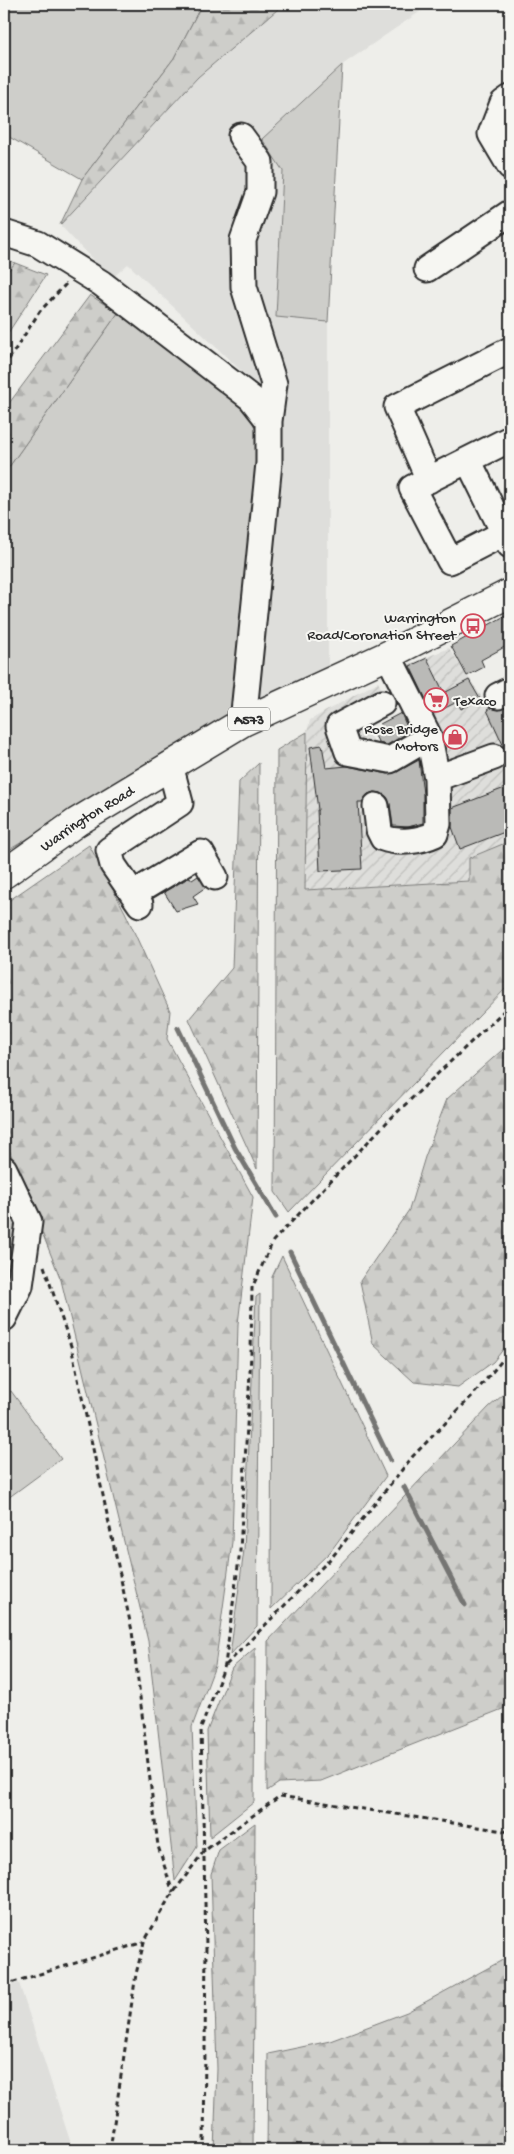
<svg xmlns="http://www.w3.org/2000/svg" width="514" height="2154" font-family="'Gochi Hand',sans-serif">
	<defs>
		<pattern id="industrial-furrows" width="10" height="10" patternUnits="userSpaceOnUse" patternTransform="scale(1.25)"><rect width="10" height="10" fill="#dededb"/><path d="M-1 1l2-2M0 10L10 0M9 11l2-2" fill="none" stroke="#bfbfbc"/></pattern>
		<pattern id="forest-firs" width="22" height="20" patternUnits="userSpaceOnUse" patternTransform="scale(1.25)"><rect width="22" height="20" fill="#cececa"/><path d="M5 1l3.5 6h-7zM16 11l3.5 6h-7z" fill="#b1b1ae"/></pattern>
		<pattern id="park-tufts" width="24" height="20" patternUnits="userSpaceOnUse" patternTransform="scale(1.25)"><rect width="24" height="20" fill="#cececa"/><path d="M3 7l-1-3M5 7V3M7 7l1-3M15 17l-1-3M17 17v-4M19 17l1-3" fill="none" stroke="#b1b1ae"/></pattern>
	</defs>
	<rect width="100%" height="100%" fill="#eeeeea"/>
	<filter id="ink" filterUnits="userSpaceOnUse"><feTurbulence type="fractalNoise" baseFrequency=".02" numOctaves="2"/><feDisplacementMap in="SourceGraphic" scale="10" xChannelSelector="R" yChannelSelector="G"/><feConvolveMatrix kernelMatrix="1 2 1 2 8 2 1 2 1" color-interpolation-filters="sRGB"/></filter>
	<g filter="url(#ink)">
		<path fill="#dededb" d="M 284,4 L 431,4 L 342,65 L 283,171 L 276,316 L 328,322 L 328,668 L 233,714 L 246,404 L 256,385 L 128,264 L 111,279 L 60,225 L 198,77 Z
			M 19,1983 L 73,2150 L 4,2150 L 4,1987 Z"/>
		<path fill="url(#industrial-furrows)" d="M 449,648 L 487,705 L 510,695 L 510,841 L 469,858 L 470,881 L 305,890 L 307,732 L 310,720 L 378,682 L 393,711 L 365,723 L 377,749 L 389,748 L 427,729 L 400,668 Z"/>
		<path fill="#cececa" stroke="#7c7c7a" d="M 4,4 L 202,4 L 174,58 L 82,179 L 4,134 Z
			M 342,65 L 328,322 L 276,317 L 283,171 L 262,139 Z
			M 4,258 L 15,263 L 4,276 Z
			M 118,313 L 246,404 L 262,447 L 233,714 L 4,853 L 4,474 Z
			M 282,1256 L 386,1476 L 330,1552 L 271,1609 L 272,1277 Z
			M 260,1294 L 257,1626 L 230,1655 L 244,1550 L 256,1297 Z
			M 11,1391 L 61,1459 L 4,1501 L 4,1397 Z"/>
		<path fill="url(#forest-firs)" stroke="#7c7c7a" d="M 202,4 L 284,4 L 198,77 L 60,225 L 82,179 L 174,58 Z
			M 15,263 L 46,275 L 4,339 L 4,276 Z
			M 90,295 L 118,313 L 4,474 L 4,410 Z
			M 307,732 L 305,890 L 469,881 L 469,858 L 510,841 L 510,984 L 289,1212 L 275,1192 L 277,750 Z
			M 259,763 L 257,1169 L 189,1019 L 232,968 L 239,782 Z
			M 89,845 L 125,912 L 170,1011 L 167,1039 L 253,1197 L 238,1324 L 232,1542 L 215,1666 L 192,1727 L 197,1847 L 175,1881 L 148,1641 L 61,1280 L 4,1137 L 4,904 Z
			M 510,1043 L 510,1341 L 493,1362 L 458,1387 L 414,1382 L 373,1344 L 360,1281 L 409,1210 L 425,1157 L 447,1099 Z
			M 510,1389 L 510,1706 L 321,1781 L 279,1783 L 267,1791 L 268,1641 L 489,1407 Z
			M 255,1648 L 254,1802 L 210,1837 L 207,1731 L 232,1668 Z
			M 255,1823 L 253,2150 L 214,2150 L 217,2069 L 211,1874 L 219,1850 Z
			M 510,1956 L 510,2150 L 267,2150 L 268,2054 L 330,2041 L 407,2012 Z"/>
		<path fill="url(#park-tufts)" stroke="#7c7c7a" d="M 4,1181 L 22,1219 L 8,1290 L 4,1294 Z"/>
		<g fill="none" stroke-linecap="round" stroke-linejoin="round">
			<path stroke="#757573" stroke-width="5" d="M 178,1028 L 235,1148 L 276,1217
				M 290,1252 L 390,1460
				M 404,1487 L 465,1605"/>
		</g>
		<path fill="#babab7" stroke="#2b2b2b" d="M 510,613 L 510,644 L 481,660 L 484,667 L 467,676 L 451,646 Z
			M 427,658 L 444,693 L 469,680 L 480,699 L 461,709 L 457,702 L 433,714 L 410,666 Z
			M 510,706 L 510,760 L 487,710 L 490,708 L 498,710 Z
			M 401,713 L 409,732 L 387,745 L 379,743 L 374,734 L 383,729 L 380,724 Z
			M 322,745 L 326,768 L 347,766 L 388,774 L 397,772 L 419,760 L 423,794 L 423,823 L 408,827 L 393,826 L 390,804 L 387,797 L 381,793 L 375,792 L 368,794 L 362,802 L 358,802 L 362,869 L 320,871 L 317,810 L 318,810 L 310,747 Z
			M 510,786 L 510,830 L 460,849 L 452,827 L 452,808 Z
			M 198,876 L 206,887 L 193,896 L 198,904 L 176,911 L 164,892 L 190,877 L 192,880 Z"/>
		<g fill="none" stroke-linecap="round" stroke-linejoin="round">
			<g stroke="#2b2b2b" stroke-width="29">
				<path id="minor" d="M 510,98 L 503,103 L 491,134 L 510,166
					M 241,136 L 260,162 L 260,192 L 243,240 L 244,287 L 274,384 L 269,421
					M 4,233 L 38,244 L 101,283 L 251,398 L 269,421 L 269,463 L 243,722
					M 427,269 L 510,213
					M 468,460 L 510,545
					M 429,480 L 397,407 L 510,350
					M 504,533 L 450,561 L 412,488 L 510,439
					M 388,655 L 429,737 L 437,778 L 494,757
					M 498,696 L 510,690
					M 382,703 L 339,726 L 348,752 L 390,760 L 429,737
					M 376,806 L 379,830 L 383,838 C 399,844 420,841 435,834 L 438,824 L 437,778
					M 133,894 L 201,853 L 215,877
					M 140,904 L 113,865 L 109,850 L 180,803 L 170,765
					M 4,1169 L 29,1222 L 20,1286 L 4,1318"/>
			</g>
			<g stroke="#2b2b2b" stroke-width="31">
				<g id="major">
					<path id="s1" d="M 4,874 L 77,822 L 243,722 L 388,655 L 510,593"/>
				</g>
			</g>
			<path stroke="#2b2b2b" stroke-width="3" stroke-dasharray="5 4" stroke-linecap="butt" d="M 4,367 L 40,311 L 66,284
				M 44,1266 L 71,1346 L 132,1631 L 158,1846 L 173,1893
				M 226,1665 L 333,1556 L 413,1456 L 473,1395 L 510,1351
				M 4,1985 L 144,1942
				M 110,2150 L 136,1974 L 144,1942 L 168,1900 L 204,1851 L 280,1796 L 510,1832
				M 204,2150 L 206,1946 L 201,1728 L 225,1665 L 240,1551 L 251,1354 L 252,1288 L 273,1241 L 388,1121 L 510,1005"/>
			<use href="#minor" stroke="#f6f6f2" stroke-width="25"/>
			<use href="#major" stroke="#f6f6f2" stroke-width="28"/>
		</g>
	</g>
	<defs>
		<g id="bus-ring" transform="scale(1.25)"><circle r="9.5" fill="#f6f6f2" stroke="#d1495b" stroke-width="1.5"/><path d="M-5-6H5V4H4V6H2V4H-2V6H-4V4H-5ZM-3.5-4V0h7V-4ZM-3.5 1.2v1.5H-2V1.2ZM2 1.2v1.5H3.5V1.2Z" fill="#d1495b"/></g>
		<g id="supermarket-ring" transform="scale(1.25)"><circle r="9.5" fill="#f6f6f2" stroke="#d1495b" stroke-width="1.5"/><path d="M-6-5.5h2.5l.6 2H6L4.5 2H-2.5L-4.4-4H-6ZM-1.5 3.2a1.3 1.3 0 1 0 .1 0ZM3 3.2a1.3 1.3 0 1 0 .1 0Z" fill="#d1495b"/></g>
		<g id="shop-ring" transform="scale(1.25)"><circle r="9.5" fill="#f6f6f2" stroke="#d1495b" stroke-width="1.5"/><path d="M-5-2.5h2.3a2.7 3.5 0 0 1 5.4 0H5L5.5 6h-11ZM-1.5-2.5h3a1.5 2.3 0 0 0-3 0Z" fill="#d1495b"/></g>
	</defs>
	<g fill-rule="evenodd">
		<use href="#bus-ring" x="473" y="626"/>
		<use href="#supermarket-ring" x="436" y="700"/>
		<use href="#shop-ring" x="455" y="737"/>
	</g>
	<g text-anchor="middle" stroke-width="4" stroke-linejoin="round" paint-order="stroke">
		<rect fill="#f6f6f2" stroke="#686867" stroke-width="1" x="228" y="707.5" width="42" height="23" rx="4"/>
		<g font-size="14" font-weight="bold" fill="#2b2b2b">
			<text x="249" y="724">A573</text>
		</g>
		<g font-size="15" fill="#2b2b2b" stroke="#f6f6f2" text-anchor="end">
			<text x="456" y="622">Warrington<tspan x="456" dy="17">Road/Coronation Street</tspan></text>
			<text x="454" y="705" text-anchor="start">Texaco</text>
			<text x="438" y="733">Rose Bridge<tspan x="438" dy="17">Motors</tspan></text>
		</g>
		<g font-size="15" fill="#2b2b2b" stroke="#f6f6f2">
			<text dy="5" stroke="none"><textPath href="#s1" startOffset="100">Warrington Road</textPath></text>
		</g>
	</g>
	<rect width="514" height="2154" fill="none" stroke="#f6f6f2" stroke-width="20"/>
	<rect x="10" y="10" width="494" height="2134" fill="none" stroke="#2b2b2b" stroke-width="2" filter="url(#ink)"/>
</svg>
